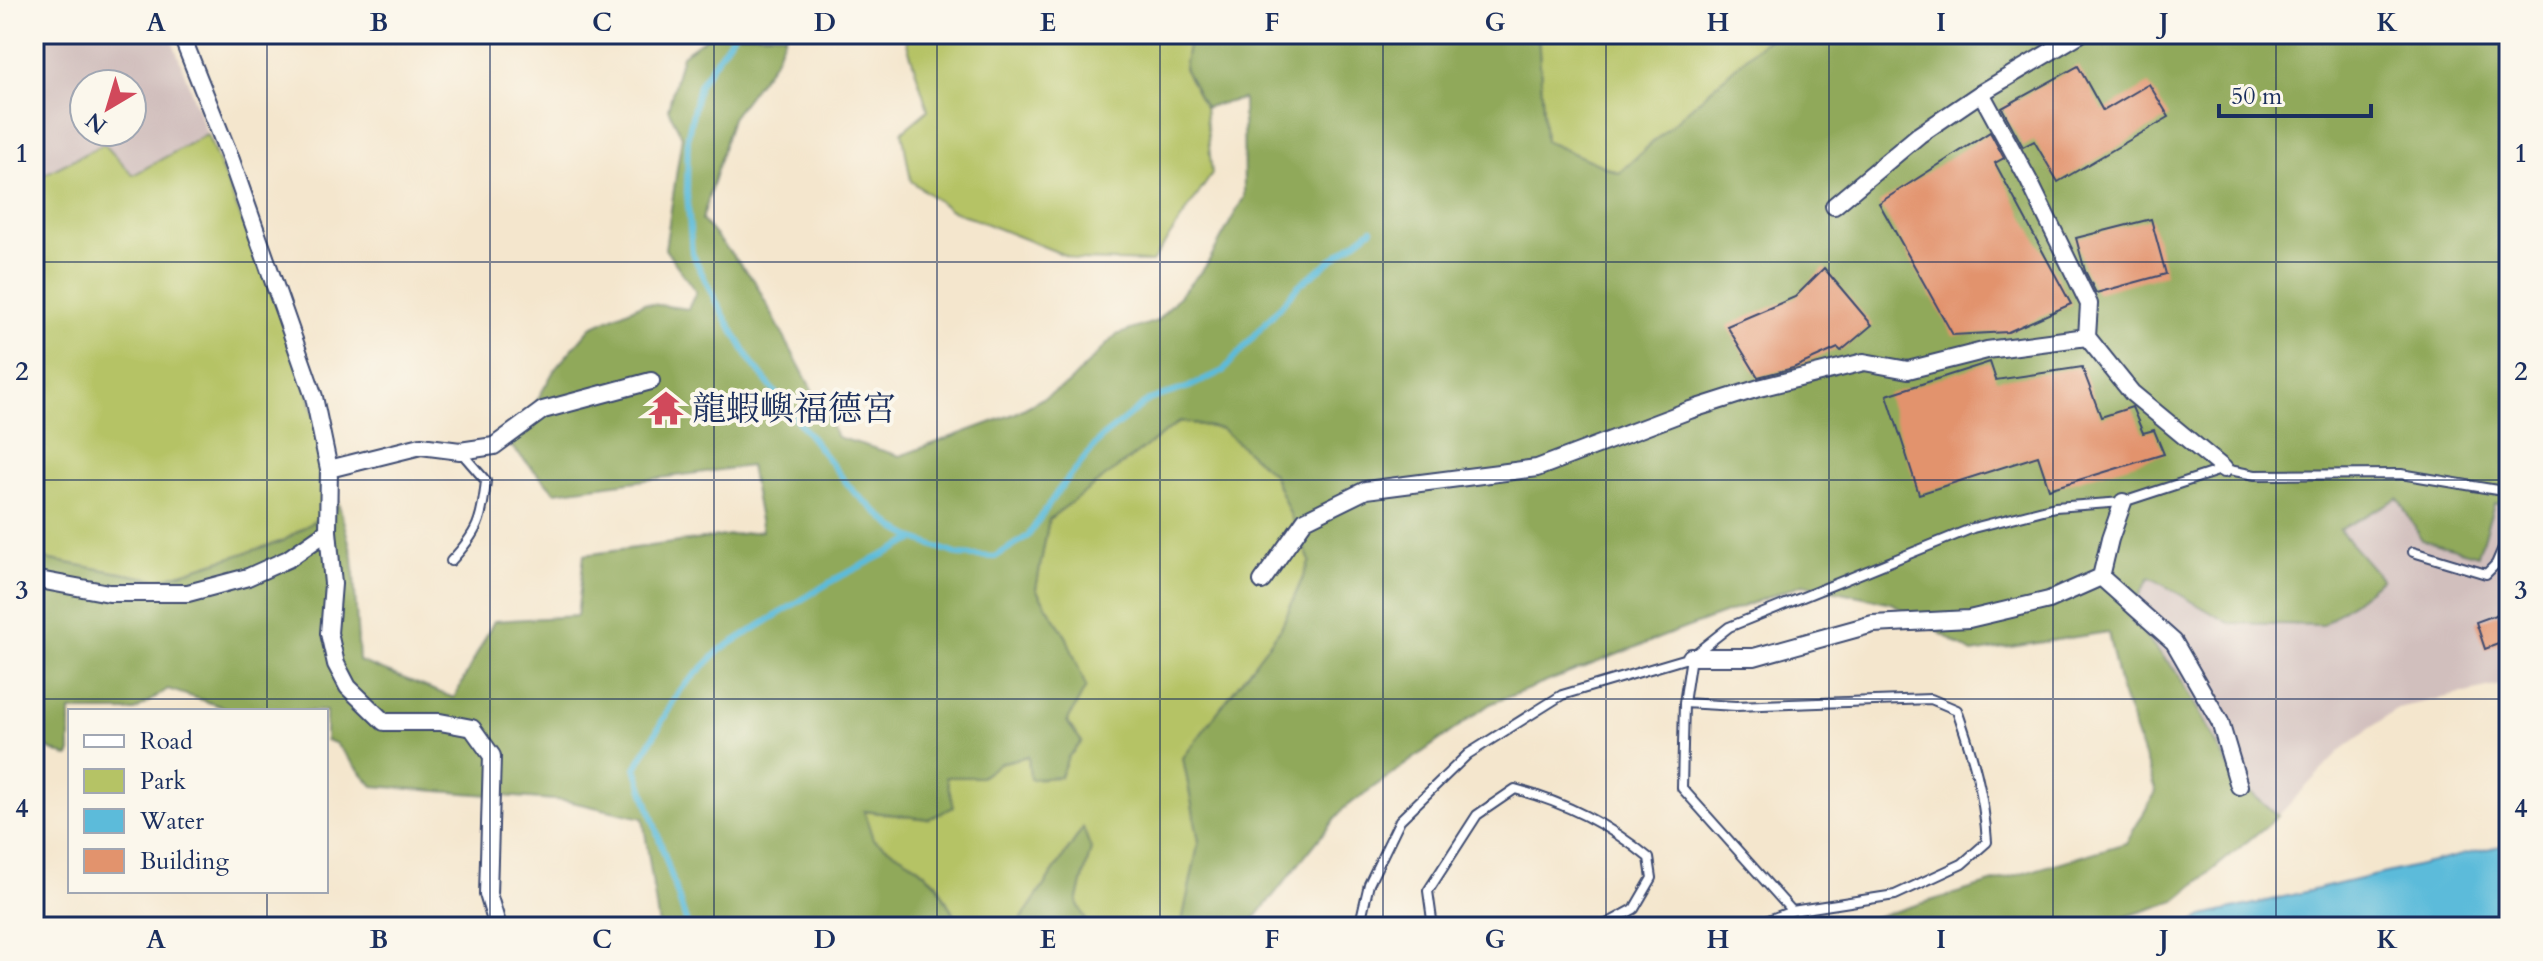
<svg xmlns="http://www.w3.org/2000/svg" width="2543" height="961" font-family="Cardo,'Noto Serif TC',serif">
	<rect width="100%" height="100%" fill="#fbf7ec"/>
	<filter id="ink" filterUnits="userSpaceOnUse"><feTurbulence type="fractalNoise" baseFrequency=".0125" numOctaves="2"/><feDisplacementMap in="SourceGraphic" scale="16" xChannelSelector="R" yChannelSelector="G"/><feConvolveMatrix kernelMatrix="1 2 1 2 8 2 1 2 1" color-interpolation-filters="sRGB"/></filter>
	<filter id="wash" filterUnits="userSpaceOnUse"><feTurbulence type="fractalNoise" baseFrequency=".006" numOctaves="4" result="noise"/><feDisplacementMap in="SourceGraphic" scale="32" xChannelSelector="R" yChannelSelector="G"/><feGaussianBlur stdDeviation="1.8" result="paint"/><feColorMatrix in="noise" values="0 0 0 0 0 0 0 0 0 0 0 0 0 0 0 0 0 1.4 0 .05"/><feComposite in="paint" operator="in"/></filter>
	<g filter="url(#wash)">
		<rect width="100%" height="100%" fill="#f4e6cd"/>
		<path fill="#d1bfbd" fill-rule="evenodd" d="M 34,34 L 170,34 L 207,134 L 132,175 L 37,178 L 42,322 L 34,326 ZM 84,84 L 132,84 L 132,132 L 84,132 Z
			M 2398,498 L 2422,540 L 2494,503 L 2509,502 L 2509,683 L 2398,708 L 2341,750 L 2278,816 L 2236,780 L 2127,614 L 2150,577 L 2229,623 L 2339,530 Z"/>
		<path fill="#b5c365" stroke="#687962" stroke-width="2" d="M 904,34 L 1190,34 L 1184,68 L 1205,107 L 1212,174 L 1152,262 L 1077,260 L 949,209 L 911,181 L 902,132 L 928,110 Z
			M 1538,34 L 1781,34 L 1764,42 L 1619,173 L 1545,142 Z
			M 207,134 L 299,360 L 339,505 L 283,541 L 159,580 L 34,557 L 34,326 L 42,321 L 37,178 L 104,144 L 133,175 Z
			M 1180,421 L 1222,429 L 1273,474 L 1310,561 L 1281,628 L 1183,758 L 1199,841 L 1181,927 L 1089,927 L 1077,902 L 1091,849 L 1083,828 L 1016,927 L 960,927 L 937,883 L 910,861 L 872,839 L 863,811 L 928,819 L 945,777 L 981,777 L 1000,763 L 1028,756 L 1068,757 L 1082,742 L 1067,722 L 1067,638 L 1036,589 L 1049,519 Z"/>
		<path fill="#90a95a" stroke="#566c5c" stroke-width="2" d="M 712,34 L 786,34 L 775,60 L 732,118 L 702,220 L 754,280 L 837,437 L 900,456 L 1014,414 L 1067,385 L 1116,335 L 1157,321 L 1206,266 L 1244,197 L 1243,99 L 1205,107 L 1184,68 L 1190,34 L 1538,34 L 1545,141 L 1619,173 L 1764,41 L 1781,34 L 2509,34 L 2509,502 L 2494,504 L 2478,555 L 2422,540 L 2398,498 L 2339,530 L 2382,579 L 2323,625 L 2229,623 L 2150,577 L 2127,615 L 2179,675 L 2236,780 L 2278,816 L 2175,901 L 2093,927 L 1842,927 L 2126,843 L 2156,792 L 2120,687 L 2108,632 L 1972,653 L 1892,603 L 1803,584 L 1667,635 L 1490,704 L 1343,809 L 1248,927 L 1181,927 L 1199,841 L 1183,758 L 1281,628 L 1310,561 L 1273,474 L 1222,429 L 1180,421 L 1049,519 L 1036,589 L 1067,638 L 1086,687 L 1067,722 L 1082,742 L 1068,757 L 1060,777 L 1030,779 L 1028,756 L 1000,763 L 981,777 L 946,777 L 954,807 L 928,819 L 864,811 L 873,839 L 910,861 L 937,884 L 960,927 L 659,927 L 643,818 L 567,801 L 373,786 L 335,743 L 326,740 L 326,711 L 235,711 L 168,689 L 135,711 L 70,711 L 70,755 L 68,757 L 34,742 L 34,557 L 159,580 L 283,541 L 339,505 L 353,557 L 359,661 L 454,698 L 494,621 L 577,616 L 584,555 L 762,531 L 750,466 L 555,492 L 503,438 L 535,404 L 555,369 L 591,327 L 644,303 L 688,309 L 696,292 L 665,249 L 682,136 L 668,109 L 682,55 Z
			M 1083,828 L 1091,849 L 1077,902 L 1089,927 L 1016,927 Z"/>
		<path fill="#5cbbda" stroke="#3c759c" stroke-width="2" d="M 2509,844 L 2509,927 L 2183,927 L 2203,916 Z"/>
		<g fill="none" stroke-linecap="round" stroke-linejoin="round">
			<path stroke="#5cbbda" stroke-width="6" d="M 734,34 L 699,85 L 688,135 L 687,193 L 692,253 L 716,302 L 752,363 L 853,491 L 895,528 L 915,539
				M 688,927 L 636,768 L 679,691 L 720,650 L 837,578 L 915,539 L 959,555 L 995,557 L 1028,536 L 1058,491 L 1102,437 L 1149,400 L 1189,387 L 1223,371 L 1299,285 L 1372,229"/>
		</g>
		<g id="blocks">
			<path fill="#e2936d" d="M 2078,66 L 2103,111 L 2149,84 L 2169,117 L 2058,182 L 2034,141 L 2023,147 L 2002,108 Z
				M 1990,132 L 2004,158 L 1995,163 L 2071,304 L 2008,332 L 1953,335 L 1879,203 Z
				M 2151,219 L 2166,274 L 2096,293 L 2085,271 L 2076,238 Z
				M 1824,268 L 1872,325 L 1841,351 L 1838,348 L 1793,368 L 1758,377 L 1727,326 L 1795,297 Z
				M 1990,362 L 1996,380 L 2082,367 L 2101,417 L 2132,407 L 2143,433 L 2154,430 L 2164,454 L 2049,489 L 2038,456 L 1919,494 L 1887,395 Z
				M 2509,610 L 2509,640 L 2485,649 L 2476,622 Z"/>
		</g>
	</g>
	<g filter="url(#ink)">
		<use href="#blocks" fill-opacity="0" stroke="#3c4a6f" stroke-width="2"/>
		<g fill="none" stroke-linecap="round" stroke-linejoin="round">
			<g stroke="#3c4a6f" stroke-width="12">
				<path id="lane" d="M 2413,552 L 2486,574 L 2496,564 L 2509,534
					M 451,561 C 478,532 482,520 486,481 L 460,451
					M 1691,657 L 1684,703 L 1736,706 L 1931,699 L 1957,710 C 1973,756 1984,793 1987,842 L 1962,864 L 1895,895 L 1792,911 L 1750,927
					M 1684,703 L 1682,788 L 1792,911
					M 1359,927 L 1369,884 L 1400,820 L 1468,754 L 1562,695 L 1691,657 L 1729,627 L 1973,528 L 2055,507 L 2123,502 L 2224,469 L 2255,475 L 2401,474 L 2509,492
					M 1433,927 L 1428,891 L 1477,815 L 1515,789 C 1566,803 1608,824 1649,858 L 1652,878 L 1634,909 L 1601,927"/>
			</g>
			<g stroke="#3c4a6f" stroke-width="20">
				<path id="street" d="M 181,34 L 231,160 L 314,397 L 329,469 L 328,531 L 333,584 L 329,633 L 336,664 L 348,687 L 384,722 L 440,722 L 472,728 L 492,756 L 488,894 L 498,927
					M 1981,93 L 2029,181 L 2089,304 L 2087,337 L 2132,393 L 2224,469
					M 1834,206 L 1919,135 L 1981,93 L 2080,34
					M 329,469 L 421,446 L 460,451 L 494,446 L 543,410 L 651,381
					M 2123,502 L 2110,539 L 2101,577 L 2174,642 L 2220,722 L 2239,786
					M 34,579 L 109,593 L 188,593 L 248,577 L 288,559 L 328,531
					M 1262,581 L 1305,520 L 1366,490 L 1537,468 L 1690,410 L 1759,388 L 1864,362 L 1908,370 L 1987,350 L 2087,337
					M 1691,657 L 1754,657 L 1873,624 L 1969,619 L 2049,600 L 2101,577"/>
			</g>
			<use href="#lane" stroke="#fff" stroke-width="8"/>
			<use href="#street" stroke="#fff" stroke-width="16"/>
		</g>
	</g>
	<path fill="none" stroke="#1b2f5e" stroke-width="2" stroke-opacity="0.55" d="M 267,34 L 267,711M 490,34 L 490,927M 714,34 L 714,927M 937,34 L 937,927M 1160,34 L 1160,927M 1383,34 L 1383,927M 1606,34 L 1606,927M 1829,34 L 1829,927M 2053,34 L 2053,927M 2276,34 L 2276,927M 34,262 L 2509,262M 34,480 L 2509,480M 34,699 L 2509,699M 267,891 L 267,927"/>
	<defs>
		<g id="temple-bare" transform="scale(2.76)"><path d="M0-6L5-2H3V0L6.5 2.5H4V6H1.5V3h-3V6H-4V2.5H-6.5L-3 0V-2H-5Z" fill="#d1495b" stroke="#fbf7ec" stroke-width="2.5" paint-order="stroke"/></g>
	</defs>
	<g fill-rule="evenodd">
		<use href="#temple-bare" x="666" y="408"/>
	</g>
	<g text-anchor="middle" stroke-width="8" stroke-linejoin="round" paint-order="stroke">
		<g font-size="34" fill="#1b2f5e" stroke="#fbf7ec" text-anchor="start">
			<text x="692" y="420">龍蝦嶼福德宮</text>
		</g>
	</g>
	<rect width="2543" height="961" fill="none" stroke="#fbf7ec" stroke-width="88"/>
	<rect x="68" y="709" width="260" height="184" fill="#fbf7ec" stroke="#a1a7b3" stroke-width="2"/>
	<rect x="84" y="735" width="40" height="12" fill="#ffffff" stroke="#a1a7b3" stroke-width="2"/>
	<text x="140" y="749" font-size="24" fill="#1b2f5e">Road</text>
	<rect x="84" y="769" width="40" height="24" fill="#b5c365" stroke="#a1a7b3" stroke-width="2"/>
	<text x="140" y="789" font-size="24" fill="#1b2f5e">Park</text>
	<rect x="84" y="809" width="40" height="24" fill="#5cbbda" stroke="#a1a7b3" stroke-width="2"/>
	<text x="140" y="829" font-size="24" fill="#1b2f5e">Water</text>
	<rect x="84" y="849" width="40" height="24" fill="#e2936d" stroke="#a1a7b3" stroke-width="2"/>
	<text x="140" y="869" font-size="24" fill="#1b2f5e">Building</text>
	<g transform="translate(108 108) rotate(218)"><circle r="38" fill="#fbf7ec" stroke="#a1a7b3" stroke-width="2"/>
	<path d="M0-6L14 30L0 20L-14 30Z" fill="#d1495b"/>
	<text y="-12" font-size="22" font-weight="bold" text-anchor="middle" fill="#1b2f5e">N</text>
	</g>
	<path d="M2219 104v12h152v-12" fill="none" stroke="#1b2f5e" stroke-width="4"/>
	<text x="2231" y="104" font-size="24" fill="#1b2f5e" stroke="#fbf7ec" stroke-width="6" paint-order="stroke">50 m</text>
	<rect x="44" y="44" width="2455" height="873" fill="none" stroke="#1b2f5e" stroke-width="3"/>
	<g font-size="26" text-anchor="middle" font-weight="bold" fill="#1b2f5e">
		<text x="156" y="31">A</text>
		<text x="379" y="31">B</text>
		<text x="602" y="31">C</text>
		<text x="825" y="31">D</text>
		<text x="1048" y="31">E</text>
		<text x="1272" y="31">F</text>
		<text x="1495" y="31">G</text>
		<text x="1718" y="31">H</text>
		<text x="1941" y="31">I</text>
		<text x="2164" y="31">J</text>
		<text x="2387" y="31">K</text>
		<text x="22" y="162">1</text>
		<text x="2521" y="162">1</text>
		<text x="22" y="380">2</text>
		<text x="2521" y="380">2</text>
		<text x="22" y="599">3</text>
		<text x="2521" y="599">3</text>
		<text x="22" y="817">4</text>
		<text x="2521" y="817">4</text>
		<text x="156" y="948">A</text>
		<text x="379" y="948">B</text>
		<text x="602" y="948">C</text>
		<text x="825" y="948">D</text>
		<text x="1048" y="948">E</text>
		<text x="1272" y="948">F</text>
		<text x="1495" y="948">G</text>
		<text x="1718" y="948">H</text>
		<text x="1941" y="948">I</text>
		<text x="2164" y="948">J</text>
		<text x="2387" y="948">K</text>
	</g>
</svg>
